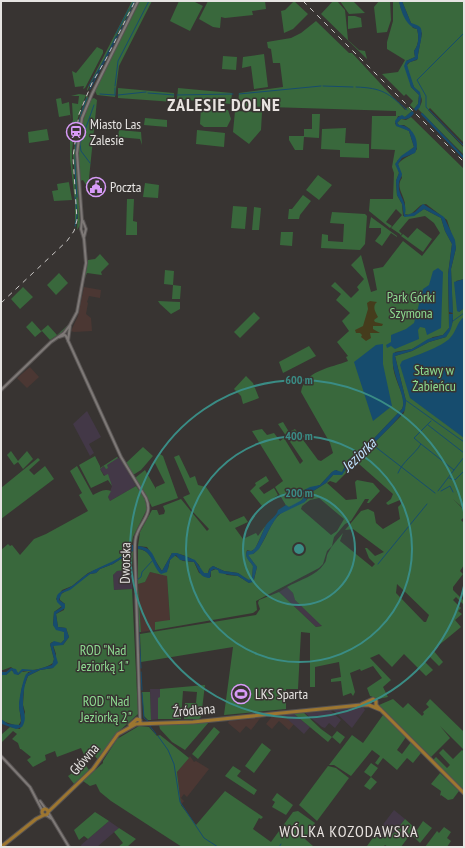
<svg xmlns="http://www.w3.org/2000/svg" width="465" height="848" font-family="'PT Sans Narrow',sans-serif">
	<rect width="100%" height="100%" fill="#383432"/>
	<path fill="#4b3733" d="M 84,287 L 101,290 L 100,298 L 89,296 L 87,302 L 88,303 L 86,314 L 91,318 L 92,331 L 74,332 L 71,331 L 78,316 Z
		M 30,367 L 39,377 L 27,388 L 17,378 Z
		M 150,572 L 167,575 L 170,621 L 155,622 L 155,630 L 141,632 L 138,584 L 145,582 Z
		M 284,714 L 294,724 L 289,730 L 279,721 L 272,729 L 266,724 L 273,715 Z
		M 262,716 L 251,730 L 246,726 L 240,733 L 228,723 L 229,721 L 251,719 L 253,717 Z
		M 190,756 L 194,762 L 196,761 L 209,769 L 187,797 L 184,794 L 181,798 L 184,801 L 181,805 L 177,772 Z"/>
	<path fill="#433847" d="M 87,411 L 101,437 L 89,444 L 94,453 L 90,456 L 73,424 Z
		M 117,457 L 121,460 L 136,486 L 110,501 L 108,497 L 112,486 L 100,469 Z
		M 125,569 L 125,574 L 132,574 L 132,589 L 114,590 L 113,575 L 117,571 Z
		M 287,587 L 293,593 L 295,600 L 323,625 L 316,627 L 279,592 Z
		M 150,689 L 160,689 L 160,698 L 158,698 L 158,719 L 151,720 Z
		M 363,707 L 365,710 L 352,728 L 333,710 Z
		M 331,711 L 341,720 L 335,728 L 329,723 L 325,728 L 322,727 L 305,713 Z
		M 293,713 L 310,727 L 304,734 L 283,715 Z
		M 394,810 L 405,819 L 394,833 L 380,839 L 375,835 Z
		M 109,821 L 119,828 L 97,847 L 82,847 L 81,845 Z"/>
	<path fill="#39683c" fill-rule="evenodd" d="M 132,1 L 135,1 L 87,91 L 87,89 Z
		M 140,1 L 152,1 L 119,66 L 115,97 L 97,95 L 95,91 Z
		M 179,1 L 193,1 L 203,6 L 190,31 L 170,21 Z
		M 208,1 L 265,1 L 266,9 L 252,11 L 253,15 L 225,18 L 221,17 L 220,28 L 213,27 L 199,19 Z
		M 294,1 L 308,14 L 293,29 L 284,33 L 281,11 L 285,10 Z
		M 333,1 L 337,1 L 345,10 L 348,40 L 359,50 L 365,51 L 367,59 L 321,14 Z
		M 340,1 L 353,1 L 365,13 L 349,14 Z
		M 379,1 L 390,1 L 391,20 L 387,32 L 377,33 L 374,7 Z
		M 393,1 L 399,1 L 401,9 L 413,28 L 417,29 C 419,36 419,45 414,51 L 415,57 L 406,61 L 411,87 L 419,95 L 418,104 L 414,109 L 410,105 L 413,101 L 406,94 L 404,96 L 382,74 L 398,72 L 405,60 L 387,49 L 387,42 L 393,21 Z
		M 402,1 L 464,1 L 464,143 L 430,108 L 428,110 L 464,148 L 464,155 L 418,109 C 427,97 418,95 414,87 C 411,81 408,71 407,65 L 410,62 L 417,60 L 422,33 L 411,23 Z
		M 348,16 L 355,16 L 361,18 L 362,27 L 348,29 Z
		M 316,21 L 349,53 L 352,53 L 405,110 L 408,107 L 412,111 L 405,117 L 398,116 L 395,124 L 409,131 L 414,147 L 397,161 L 399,173 L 396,181 L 397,195 L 402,204 L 403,216 L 413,216 L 424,209 L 441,218 L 445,231 L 452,244 L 448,274 L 449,328 L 443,335 L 433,337 L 412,349 L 395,352 C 386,374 409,394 402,409 L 359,454 L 349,459 L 342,472 L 338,472 L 337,470 L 332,472 L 320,485 L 303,491 L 305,493 C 303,502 295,507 287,507 L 275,487 L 283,481 L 252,431 L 262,429 L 267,435 L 274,433 L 280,441 L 284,438 L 300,464 L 303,461 L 278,424 L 283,422 L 289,432 L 295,429 L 318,460 L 321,461 L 333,453 L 330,443 L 301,392 C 305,370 331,368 348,361 L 346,357 L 348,356 L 337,342 L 349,331 L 342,321 L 350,313 L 336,300 L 341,294 L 331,286 L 335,282 L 351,298 L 359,290 L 357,287 L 364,279 L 351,265 L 361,255 L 371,292 L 377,290 L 373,269 L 383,267 L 403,241 L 422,256 L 440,233 L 434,223 L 425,216 L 409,219 L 399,231 L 402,234 L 400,235 L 400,234 L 391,228 L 402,215 L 396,209 L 386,222 L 392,226 L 390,228 L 369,211 L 370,199 L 393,199 L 394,173 L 392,167 L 395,150 L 371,149 L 372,116 L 396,116 L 396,111 L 238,106 L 239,93 L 283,87 L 280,63 L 273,63 L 271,49 L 268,48 L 267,42 L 291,38 L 301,33 Z
		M 97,47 L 103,50 L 103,53 L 85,88 L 83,89 L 84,86 L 75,87 L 72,71 L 76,73 Z
		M 264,54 L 268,87 L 254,89 L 251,66 L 242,68 L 243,57 Z
		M 223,56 L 237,57 L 236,70 L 222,69 Z
		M 118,88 L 174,93 L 174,102 L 118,98 Z
		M 178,88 L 232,93 L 231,104 L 177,99 Z
		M 79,94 L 86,95 C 78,114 72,136 72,158 C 72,180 82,206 75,228 L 75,202 L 70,159 L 70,130 L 73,120 L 72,103 L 78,104 L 79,96 L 71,96 Z
		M 87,95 L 88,98 C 69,140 79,183 80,225 L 77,230 L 78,213 L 73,155 L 80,115 Z
		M 61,98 L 62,104 L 69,102 L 71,122 L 70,115 L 59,117 L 56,99 Z
		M 94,98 L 97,100 L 88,188 L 83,180 L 80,181 C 76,153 79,126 91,99 Z
		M 201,108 L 228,110 L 231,119 L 227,127 L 204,127 L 200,124 Z
		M 235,111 L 262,112 L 261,130 L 249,144 L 233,132 Z
		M 312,114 L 320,114 L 319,138 L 304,137 L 303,150 L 295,150 L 289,140 L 289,136 L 304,136 L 304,129 L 312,129 Z
		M 411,117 L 464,169 L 464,279 L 456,281 L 459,312 L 464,308 L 464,509 L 453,499 L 464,510 L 464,517 L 461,520 L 464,523 L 464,565 L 460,571 L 463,574 L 453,587 L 453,590 L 464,601 L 464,605 L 456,597 L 453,600 L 461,608 L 458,611 L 462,614 L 455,620 L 461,627 L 433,650 L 443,662 L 439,666 L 430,657 L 425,662 L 433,670 L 426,676 L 404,654 L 392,667 L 379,654 L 370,658 L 391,680 L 383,687 L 388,697 L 378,699 L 370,696 L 367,688 L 382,678 L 373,666 L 361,671 L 360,669 L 350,673 L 355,692 L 353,696 L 351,693 L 343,696 L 341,681 L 331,682 L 331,679 L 341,677 L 339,662 L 315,667 L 315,687 L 310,687 L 310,633 L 301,632 L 298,689 L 286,689 L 286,709 L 224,715 L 233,647 L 141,662 L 140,634 L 256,615 L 260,609 L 258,603 L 259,600 L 279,592 L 316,627 L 322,626 L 295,600 L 293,593 L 287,587 C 299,580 316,576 324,564 C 327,561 326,556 328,553 C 332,545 338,539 343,533 L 340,541 L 372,567 L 375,564 L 369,558 L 365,548 L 367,548 L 375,556 L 384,552 L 353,529 L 345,530 L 361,511 L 368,509 L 374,512 L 376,523 L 383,529 L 400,519 L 398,507 L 403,502 L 400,500 L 388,505 L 386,503 L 391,499 L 393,494 L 359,464 L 349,470 L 336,483 L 330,481 L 327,483 L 346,500 L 357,499 L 355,482 L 357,480 L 373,483 L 380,491 L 369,503 L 367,503 L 369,499 L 365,499 L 351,521 L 345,524 L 334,537 L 332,546 L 327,551 L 323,564 L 319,568 L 256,601 L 257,610 L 253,613 L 155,630 L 155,622 L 170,620 L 167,576 L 150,572 L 145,582 L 138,584 L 141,632 L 138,632 L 138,549 C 151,550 153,563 160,573 L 168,569 L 170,560 L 174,555 L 183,561 L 194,562 L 199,573 L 211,577 L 211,571 L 216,569 L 227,575 L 238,576 L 249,583 L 254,580 L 257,567 L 248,555 L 249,554 L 253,554 C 264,547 268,527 277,517 C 285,508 298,506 307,500 L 310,493 L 326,483 L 333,475 L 347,470 L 350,463 L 358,459 L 404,413 L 406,401 L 395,356 L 412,351 L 429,342 L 446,337 L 453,321 L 451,269 L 456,248 L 447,220 L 426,204 L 421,205 L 410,215 L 404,214 C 404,210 406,204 404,200 C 402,192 396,186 402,178 L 398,164 C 403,157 413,156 417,149 L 410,129 L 404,125 L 399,125 L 397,123 L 401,119 L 406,120 ZM 319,498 L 344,519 L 337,531 L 331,535 L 301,509 L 302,506 L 310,500 ZM 397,584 L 429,615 L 426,622 L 424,622 L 396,593 Z
		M 145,118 L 167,120 L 167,127 L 144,125 Z
		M 346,128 L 345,143 L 369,144 L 369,158 L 340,157 L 340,150 L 321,149 L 322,129 Z
		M 47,129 L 49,140 L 29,143 L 28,132 Z
		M 119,130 L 141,132 L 142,145 L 140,139 L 118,137 Z
		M 197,130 L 225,133 L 224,147 L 196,144 Z
		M 318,175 L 332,185 L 319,200 L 306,190 Z
		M 68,177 L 72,200 L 54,201 L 52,191 L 58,190 L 57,184 L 69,182 Z
		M 145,183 L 159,185 L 158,198 L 143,197 Z
		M 303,195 L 311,201 L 300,215 L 299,219 L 288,219 L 289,209 L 292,209 Z
		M 127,199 L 134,199 L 133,221 L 137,222 L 137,235 L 126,235 Z
		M 233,206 L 247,207 L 245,229 L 231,228 Z
		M 254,207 L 261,208 L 259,230 L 252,230 Z
		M 332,212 L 365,214 L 367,216 L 365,244 L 360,250 L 321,248 L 322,234 L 328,235 L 328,241 L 343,242 L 344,224 L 330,223 Z
		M 371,217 L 397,236 L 397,237 L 391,233 L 382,246 L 375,241 L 381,233 L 381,228 L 369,228 Z
		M 417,228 L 432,239 L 423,252 L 401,236 L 403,234 L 408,238 Z
		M 281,232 L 293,232 L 292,246 L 280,245 Z
		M 100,254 L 109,264 L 101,272 L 102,275 L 87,273 L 85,278 L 88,260 L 95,259 Z
		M 165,270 L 174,271 L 173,285 L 181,286 L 180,299 L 172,299 L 173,285 L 164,284 Z
		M 59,273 L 68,283 L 56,295 L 47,285 Z
		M 23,287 L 33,297 L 20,309 L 11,299 Z
		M 158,301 L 180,302 L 180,309 L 171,314 L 160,304 Z
		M 254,312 L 260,318 L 240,338 L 234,332 Z
		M 32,321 L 41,331 L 48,325 L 57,335 L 68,325 L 62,332 L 50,340 L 42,331 L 35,337 L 26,327 Z
		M 309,346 L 316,356 L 283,373 L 279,362 Z
		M 246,376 L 253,383 L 259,398 L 243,404 L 241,396 L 234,389 Z
		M 143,447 L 153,456 L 141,470 L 133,475 L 126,463 Z
		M 11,451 L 18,461 L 27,451 L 33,459 L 23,469 L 18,462 L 14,465 L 7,455 Z
		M 160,454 L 163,456 L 178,498 L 152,507 L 146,495 L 135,478 L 145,470 L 156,489 L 156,487 L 165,483 L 154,461 Z
		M 179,455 L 190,478 L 195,476 L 198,485 L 206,487 L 230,522 L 244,516 L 248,522 L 235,528 L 243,539 L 256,533 L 258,536 L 266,525 L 255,549 L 251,551 L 247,550 C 244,557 250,561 253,566 L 252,578 L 249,581 L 238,573 L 224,571 L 213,566 L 209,569 L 208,573 L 204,573 C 200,571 201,569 199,565 C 194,558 180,553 172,553 L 162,571 L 147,547 L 138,546 L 140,532 L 152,510 L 157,510 L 159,515 L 164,514 L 165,511 L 163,506 L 181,499 L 207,531 L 209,529 L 193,512 L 183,497 L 190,494 L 174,457 Z
		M 95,456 L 100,466 L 100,468 L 117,457 L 118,458 L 107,465 L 108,468 L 106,469 L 104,466 L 100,469 L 104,476 L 108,474 L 112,486 L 108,480 L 91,488 L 79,465 Z
		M 38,458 L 40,460 L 29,470 L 34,475 L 45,466 L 54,479 L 1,519 L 1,488 Z
		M 77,466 L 93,495 C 99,492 104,488 111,491 L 108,497 L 110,501 L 136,486 L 145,499 L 147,509 L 133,537 L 131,549 L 115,561 L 88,573 L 72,586 L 62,590 L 56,599 L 62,606 L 54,612 L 53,625 L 64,632 L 64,640 L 61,643 L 52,642 L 50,644 L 54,659 L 53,663 C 44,670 29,670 18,673 L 11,667 L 3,670 L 1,670 L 1,550 L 8,544 L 10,546 L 12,545 L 20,555 L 34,539 L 46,534 L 88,511 L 79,495 L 82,493 L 70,471 Z
		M 266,476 L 269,481 L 259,488 L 264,494 L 274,488 L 278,495 L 262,506 L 250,491 L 256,485 L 255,483 Z
		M 133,551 L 132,569 L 117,571 L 113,575 L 114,590 L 132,589 L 138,714 L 116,734 L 98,760 L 92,752 L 86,759 L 81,748 L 57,757 L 55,751 L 45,755 L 46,760 L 33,767 L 27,760 L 31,757 L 21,749 L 20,749 L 18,743 L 12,739 L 17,734 L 13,731 L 1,743 L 1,735 L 10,727 L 20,729 L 25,712 L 23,705 L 24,687 L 28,676 L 40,670 L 53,668 L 56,654 L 53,645 L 63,645 L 69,637 L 66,628 L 58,627 L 56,614 L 64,610 L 65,604 L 60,600 L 60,595 L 90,574 L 96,573 L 100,569 L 113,564 Z
		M 11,670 L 18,675 L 23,671 L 33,671 L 28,672 L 22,687 L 19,705 L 21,721 L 18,726 L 5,722 L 1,719 L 1,675 L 6,675 Z
		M 205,685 L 201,717 L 199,719 L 184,719 L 185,703 L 196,703 L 197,692 L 183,691 L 181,719 L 158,719 L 158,698 L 160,697 L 160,689 Z
		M 142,692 L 150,692 L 151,720 L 148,720 L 144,716 Z
		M 393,699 L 403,708 L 408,703 L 422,716 L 424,714 L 423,712 L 429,707 L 426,704 L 430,699 L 464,732 L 464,750 L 440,726 L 450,738 L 431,757 L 379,705 Z
		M 303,712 L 321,729 L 332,737 L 337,731 L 345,737 L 340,744 L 332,737 L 328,742 L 293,713 Z
		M 383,715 L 406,737 L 397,750 L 402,754 L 411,742 L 421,753 L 413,763 L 407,758 L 397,770 L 383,758 L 378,765 L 375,763 L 380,756 L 372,750 L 351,776 L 334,765 L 329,765 L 352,735 L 363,743 Z
		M 209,722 L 185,750 L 172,742 L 160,729 L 159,725 Z
		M 139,726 L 149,727 L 157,736 L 160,735 L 189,758 L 177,772 L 181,805 L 196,825 L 225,791 L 263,817 L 261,819 L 259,818 L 253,829 L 271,842 L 293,812 L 298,811 L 315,823 L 305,839 L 313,846 L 182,847 L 111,801 L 100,792 L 96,784 L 90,786 L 83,781 L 103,763 L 103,761 L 117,739 Z
		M 214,727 L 220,732 L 198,759 L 192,754 Z
		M 262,743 L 271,750 L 254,773 L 245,766 Z
		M 443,749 L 453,759 L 462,750 L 464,752 L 464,790 L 433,760 L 436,757 L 447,768 L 450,765 L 439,753 Z
		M 371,763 L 378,768 L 371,777 L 377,782 L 370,790 L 364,786 L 371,777 L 364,772 Z
		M 85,764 L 89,770 L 74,784 L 68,776 Z
		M 233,766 L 241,771 L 237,776 L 257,790 L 254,795 L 225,776 Z
		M 328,766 L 336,768 L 349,778 L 317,821 L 299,805 Z
		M 440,773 L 459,791 L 453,799 L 448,800 L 441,795 L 440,796 L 441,791 L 431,784 Z
		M 277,793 L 293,805 L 286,815 L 272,807 L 275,802 L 272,800 Z
		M 95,812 L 109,821 L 88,839 L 84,836 L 79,840 L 74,830 Z
		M 405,819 L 415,828 L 401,847 L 388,847 L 385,845 L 383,847 L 367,846 L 375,835 L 380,839 L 394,833 Z
		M 423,821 L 432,828 L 420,843 L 413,836 Z
		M 444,827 L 451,832 L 447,838 L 451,841 L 447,847 L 425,847 L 437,831 L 439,833 Z
		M 119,828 L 136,839 L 127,847 L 118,847 L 123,843 L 114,832 Z"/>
	<path fill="#453c1c" d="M 370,301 L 377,302 C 372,306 375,312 378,317 L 374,320 L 375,322 L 383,324 L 382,326 L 373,326 L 373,329 L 380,333 L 370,333 L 371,338 L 366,341 L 361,337 L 362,335 L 360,333 L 356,333 L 355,330 L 363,326 L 368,309 L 367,303 Z"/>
	<path fill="#164c6e" d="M 399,1 L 402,1 L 411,23 C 414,24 418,25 420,27 C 425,33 417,51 418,59 L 408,63 L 407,65 L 414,87 L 420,92 L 421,97 L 420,107 L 416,111 L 414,109 L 418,104 L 419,95 L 411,87 L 404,66 L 406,61 L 415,57 L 414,51 C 419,45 419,36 417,29 C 406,26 401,12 399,1 Z
		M 412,111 L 414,113 C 410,119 407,119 401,119 L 397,123 L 399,125 C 412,125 421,141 415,153 L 402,158 L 398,164 L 402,174 C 402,177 399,180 399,183 C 397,195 408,202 405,214 L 407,215 L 415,212 L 423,204 L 444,217 L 455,240 L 456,248 L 451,269 L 453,313 L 449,312 L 448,275 L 452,244 L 445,231 L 441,218 L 424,209 L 414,216 L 404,217 L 402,204 L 397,195 L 396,181 L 399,173 L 395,164 L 401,156 L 414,147 L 409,131 L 396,126 L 395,121 L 398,117 L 402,115 L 405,117 Z
		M 438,268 L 443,272 L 441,328 L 427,335 L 425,328 L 420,327 L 418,330 L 419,339 L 395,349 L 391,346 L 387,348 L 386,345 L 391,342 L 391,335 L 406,329 L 414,323 L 423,289 L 429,285 L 433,271 Z
		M 464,279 L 464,308 L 459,312 L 457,311 L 454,282 Z
		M 449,314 L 453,314 C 453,323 452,330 446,337 L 429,342 L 412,351 L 395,356 L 406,401 L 405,410 L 393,424 L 366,451 L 364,455 L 350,463 L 342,475 L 333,475 L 326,483 L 310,493 L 305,502 L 278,515 L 271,526 L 259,549 L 253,554 L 248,555 L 257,567 L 253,582 L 249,583 L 238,576 L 219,573 L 218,570 L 214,569 L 211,571 L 210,578 C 199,578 199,569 194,562 L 180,560 L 176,555 L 170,560 L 167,572 L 161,574 C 151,565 153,550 138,549 L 138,546 C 156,548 152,559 162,571 L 172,553 L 177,553 L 195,560 L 204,573 L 208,573 L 210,568 L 213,566 L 224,571 L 238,573 L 249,580 L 252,578 L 253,566 C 250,561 244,558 247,551 L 252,551 C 258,547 262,533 266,525 C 269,520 277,516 278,510 L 286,505 L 289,507 L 302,500 L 305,495 L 302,491 L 310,487 L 320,485 L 332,472 L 335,470 L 342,472 L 349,459 L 359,454 L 402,409 C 408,397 389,372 393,353 L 412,349 L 428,339 L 443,335 L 449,328 Z
		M 464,317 L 464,438 L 410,398 L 400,365 L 402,361 C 414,356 442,347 450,338 C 457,331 456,323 464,317 Z
		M 383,344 L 383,364 L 392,406 L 373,421 L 354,362 L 376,345 Z
		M 131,545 L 133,545 L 133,551 L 113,564 L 100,569 L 96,573 L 90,574 L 70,590 L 62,593 L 59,600 L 65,604 L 65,608 L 56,614 L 58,627 L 66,628 L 69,637 L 63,645 L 53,646 L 58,663 L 53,668 L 40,670 L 28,676 C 24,684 23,696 23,705 C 24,714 27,719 22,727 L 16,729 L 2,724 L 1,719 L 8,724 L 20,725 C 23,718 19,713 19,706 C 19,698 23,680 26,674 L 32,671 L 23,671 L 18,675 L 14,674 L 12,670 L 6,675 L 1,675 L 1,672 L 6,672 L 11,668 L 16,669 L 18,673 L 22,669 L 35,670 L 52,665 L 54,659 L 50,644 L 54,641 L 61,643 L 64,640 L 64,632 L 56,630 L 53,625 L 54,612 L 62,607 L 57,602 C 54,591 65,591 72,586 C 78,582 83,576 89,573 C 101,565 127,559 131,545 Z"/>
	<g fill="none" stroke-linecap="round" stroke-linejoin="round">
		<path stroke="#164c6e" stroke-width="1" d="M 130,8 L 134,1
			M 464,33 L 417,80 L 426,96 L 426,107 L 464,146
			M 116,34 L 129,9
			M 110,49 L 116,36
			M 106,56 L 109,50
			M 89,86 L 106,57
			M 115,86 L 118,61 L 149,1
			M 323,86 L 353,87
			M 356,87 C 383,88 388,93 407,110
			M 90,89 L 136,1
			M 148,93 L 174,95
			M 100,94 L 115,95
			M 239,94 L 321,86
			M 115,95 L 115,88
			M 118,95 L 146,92
			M 177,95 L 233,94
			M 90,163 L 81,151 L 80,144 L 94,105
			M 75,197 L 76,201
			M 77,197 C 74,164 73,130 87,98
			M 75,226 L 77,216 L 76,202
			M 453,321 L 464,313
			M 404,399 L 464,442
			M 428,425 L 464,453
			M 421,444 L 454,470 L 438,491
			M 373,445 L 435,493
			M 454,470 L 464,457
			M 398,473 C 403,461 414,455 421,444 L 414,438 L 431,421
			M 449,478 L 455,480 L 464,471
			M 441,491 L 450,486 L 453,492
			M 378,564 L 427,504
			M 137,580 L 141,577 L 142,572 L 153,560
			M 137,599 L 139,632
			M 139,634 L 141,668
			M 141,672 L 142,690
			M 142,693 L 144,718 L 149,722
			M 149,725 L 156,734
			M 158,736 L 168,750 L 174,764 L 180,802 L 204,838 L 218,847
			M 279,847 L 281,844"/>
		<path stroke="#164c6e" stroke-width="2" d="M 422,114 L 464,158"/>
		<g stroke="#575352" stroke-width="4">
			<path id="minor" d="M 83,221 L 86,229 L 84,237
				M 66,336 L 121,457 L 146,498 C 153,514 142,520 137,534 C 134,540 135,550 135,557 L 140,720
				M 59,337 L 65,335
				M 68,341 L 70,326
				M 1,390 L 51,342 L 64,333 L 70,325 L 77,312 L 86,263 L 84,239 L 81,229 L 82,220 L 77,153 L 82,118 L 92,94 L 138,1
				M 1,756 L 30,787 L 42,810
				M 40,801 L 45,808
				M 48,812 L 69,847
				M 46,815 L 52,819"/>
		</g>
		<g stroke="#575352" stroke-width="5">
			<path id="major" d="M 362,704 L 373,699 L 376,701 L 376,705
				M 376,705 L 464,793
				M 130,725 L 137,719 L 140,720 L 140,723
				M42 812a3 3 0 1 1 6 0a3 3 0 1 1-6 0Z
				M 48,812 L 93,769 L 118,734 L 136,724 L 193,722 L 361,705 L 369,705 L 381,710
				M 1,847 L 36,819 L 44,815"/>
		</g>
		<use href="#minor" stroke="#7e7977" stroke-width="2"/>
		<use href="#major" stroke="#9d7630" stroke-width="3"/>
		<path stroke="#cbc9c7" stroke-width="1" stroke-dasharray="5 5" stroke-linecap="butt" d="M 303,1 L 464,162
			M 1,303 L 67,241 L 74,231 L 77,220 L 73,157 L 79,114 L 92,83 L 106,59 L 135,1"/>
	</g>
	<circle cx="299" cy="549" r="56" fill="#3a8c85" fill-opacity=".12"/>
	<g fill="none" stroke="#3a8c85" stroke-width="2">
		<circle cx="299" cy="549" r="56"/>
		<circle cx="299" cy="549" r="113"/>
		<path d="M464 586A169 169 0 1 1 464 512"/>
	</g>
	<defs>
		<g id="station-ring" transform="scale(1)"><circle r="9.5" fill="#383432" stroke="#d89bf8" stroke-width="1.5"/><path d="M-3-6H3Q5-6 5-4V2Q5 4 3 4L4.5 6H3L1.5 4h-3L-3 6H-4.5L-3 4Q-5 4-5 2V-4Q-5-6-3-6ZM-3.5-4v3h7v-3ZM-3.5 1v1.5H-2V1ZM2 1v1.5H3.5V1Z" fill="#d89bf8"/></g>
		<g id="civic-ring" transform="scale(1)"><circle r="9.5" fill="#383432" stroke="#d89bf8" stroke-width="1.5"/><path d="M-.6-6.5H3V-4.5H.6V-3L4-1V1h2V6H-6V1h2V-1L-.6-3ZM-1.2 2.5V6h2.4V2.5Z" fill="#d89bf8"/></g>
		<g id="stadium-ring" transform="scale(1)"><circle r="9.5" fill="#383432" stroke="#d89bf8" stroke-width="1.5"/><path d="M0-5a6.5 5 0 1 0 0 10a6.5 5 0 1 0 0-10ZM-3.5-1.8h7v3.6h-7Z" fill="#d89bf8"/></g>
	</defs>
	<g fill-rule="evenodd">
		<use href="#station-ring" x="76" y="132"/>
		<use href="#civic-ring" x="96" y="187"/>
		<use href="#stadium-ring" x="241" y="694"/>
	</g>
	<g text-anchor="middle" stroke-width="3" stroke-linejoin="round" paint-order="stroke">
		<g font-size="14" fill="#e6e4e2" stroke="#383432" text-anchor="start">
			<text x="90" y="129">Miasto Las<tspan x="90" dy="16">Zalesie</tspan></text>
			<text x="110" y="192">Poczta</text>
			<text x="255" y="699">LKS Sparta</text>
		</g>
		<g font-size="14" fill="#8ddb90" stroke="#383432">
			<text x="411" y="302">Park Górki<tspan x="411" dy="16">Szymona</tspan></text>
			<text x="434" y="375">Stawy w<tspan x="434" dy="16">Żabieńcu</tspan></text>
			<text x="103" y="655">ROD "Nad<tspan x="103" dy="16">Jeziorką 1"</tspan></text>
			<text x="106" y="706">ROD "Nad<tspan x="106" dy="16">Jeziorką 2"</tspan></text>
		</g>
		<g font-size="14" fill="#e6e4e2" stroke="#383432">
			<text transform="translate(125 563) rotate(-89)" y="5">Dworska</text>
			<text transform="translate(194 710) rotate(-5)" y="5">Źródlana</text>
			<text transform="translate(84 759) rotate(-49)" y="5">Główna</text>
		</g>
		<g font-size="15" font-style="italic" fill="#c1e4ff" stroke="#383432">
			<text transform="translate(359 455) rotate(-44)" y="5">Jeziorka</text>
		</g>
		<g font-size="16" letter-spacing="1" fill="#e8e3e0" stroke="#383432">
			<text x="349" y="837">WÓLKA KOZODAWSKA</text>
		</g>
		<g font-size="18" font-weight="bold" letter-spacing="1" fill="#e8e3e0" stroke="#383432">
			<text x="224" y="111">ZALESIE DOLNE</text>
		</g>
	</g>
	<circle cx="299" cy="549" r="6" fill="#3a8c85" stroke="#383432" stroke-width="2"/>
	<g font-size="12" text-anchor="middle" font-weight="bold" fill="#3a8c85" stroke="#383432" stroke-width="3" stroke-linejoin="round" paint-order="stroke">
		<text x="299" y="384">600 m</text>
		<text x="299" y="440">400 m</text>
		<text x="299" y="497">200 m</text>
	</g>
	<rect width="465" height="848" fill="none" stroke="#e6e4e2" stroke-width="4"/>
</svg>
